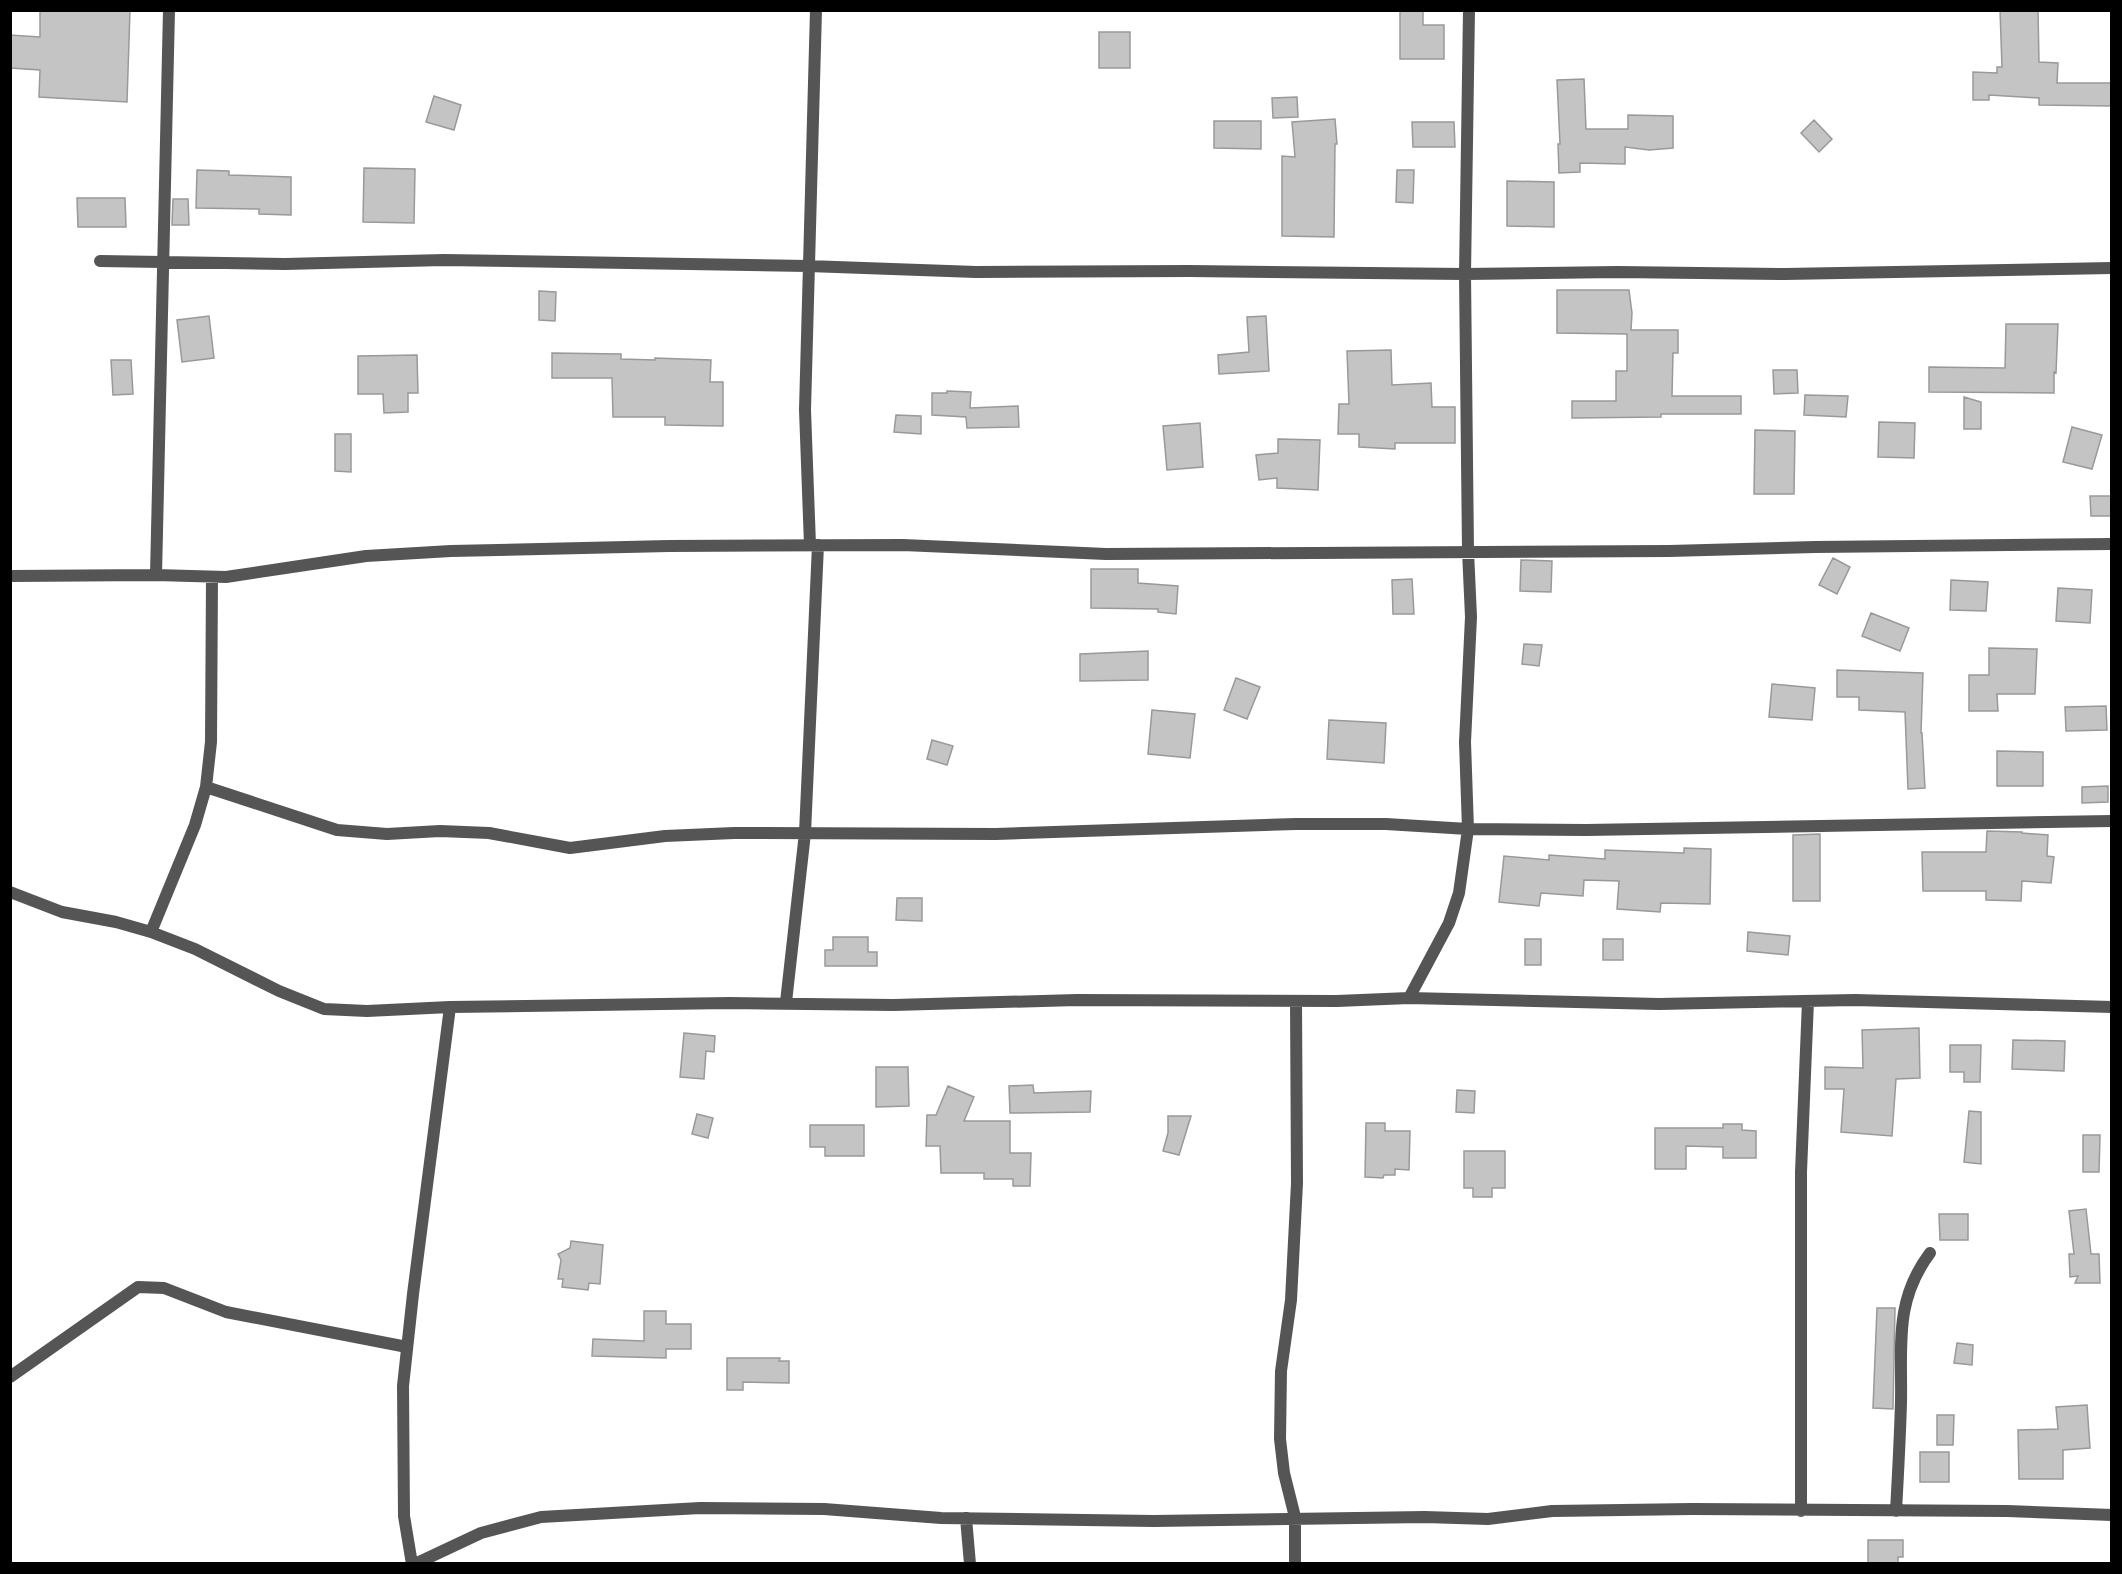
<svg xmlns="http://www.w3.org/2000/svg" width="2122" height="1574" font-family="'Nunito Sans',sans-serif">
	<rect width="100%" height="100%" fill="#fff"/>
	<path fill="#c4c4c4" stroke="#999" stroke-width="1.5" d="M 40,10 L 130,10 L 127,102 L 39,97 L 40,70 L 10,68 L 10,35 L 40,37 Z
		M 1400,10 L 1423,10 L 1423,25 L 1444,25 L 1444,59 L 1400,59 Z
		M 2000,10 L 2038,10 L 2039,62 L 2058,63 L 2057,83 L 2112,83 L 2112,106 L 2039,105 L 2039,98 L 1989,95 L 1989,100 L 1973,100 L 1973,72 L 1997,73 L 1997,67 L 2002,67 Z
		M 1099,32 L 1130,32 L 1130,68 L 1099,68 Z
		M 1584,79 L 1586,129 L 1628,129 L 1628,115 L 1673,116 L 1673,148 L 1649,150 L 1625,147 L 1625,164 L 1580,163 L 1580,172 L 1559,173 L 1558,144 L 1560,144 L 1557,80 Z
		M 434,96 L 461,105 L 454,130 L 426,122 Z
		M 1297,97 L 1298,117 L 1273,118 L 1272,98 Z
		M 1335,119 L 1337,144 L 1335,144 L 1334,237 L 1282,236 L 1282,156 L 1295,157 L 1292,122 Z
		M 1814,120 L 1832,139 L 1819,152 L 1801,133 Z
		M 1214,121 L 1261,121 L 1261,149 L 1214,148 Z
		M 1412,122 L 1454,122 L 1455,147 L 1413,147 Z
		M 364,168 L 415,169 L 414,223 L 363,222 Z
		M 197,170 L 229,171 L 229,175 L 291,177 L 291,215 L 259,214 L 259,209 L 196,208 Z
		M 1397,170 L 1414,170 L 1413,203 L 1396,202 Z
		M 1507,181 L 1554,182 L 1554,227 L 1507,226 Z
		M 77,198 L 125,198 L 126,227 L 78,227 Z
		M 173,199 L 188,199 L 189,225 L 172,225 Z
		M 1557,290 L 1629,290 L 1632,313 L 1631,330 L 1678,330 L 1678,353 L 1673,353 L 1672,396 L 1741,396 L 1741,414 L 1661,414 L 1661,417 L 1572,418 L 1572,401 L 1616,401 L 1616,371 L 1627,371 L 1627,334 L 1557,333 Z
		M 539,291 L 556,292 L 555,321 L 539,320 Z
		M 209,316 L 214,358 L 182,362 L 177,320 Z
		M 1266,316 L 1269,371 L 1219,374 L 1218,355 L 1249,352 L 1247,317 Z
		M 2006,324 L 2058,324 L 2056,373 L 2054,372 L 2054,393 L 1929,392 L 1929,367 L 2005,368 Z
		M 1391,350 L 1392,385 L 1431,383 L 1432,407 L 1455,407 L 1455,443 L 1395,443 L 1395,449 L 1359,447 L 1359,434 L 1338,434 L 1339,404 L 1349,404 L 1347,351 Z
		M 552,353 L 621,354 L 621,359 L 655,360 L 655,358 L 711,360 L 710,382 L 723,382 L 723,426 L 665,425 L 665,417 L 613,417 L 612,378 L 552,378 Z
		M 417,355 L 418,393 L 408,393 L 408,412 L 384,413 L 383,394 L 358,394 L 358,356 Z
		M 111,360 L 131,360 L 133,394 L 113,395 Z
		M 1773,370 L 1797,370 L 1798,393 L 1774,394 Z
		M 947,391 L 971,392 L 970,408 L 1018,406 L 1019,427 L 967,428 L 966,417 L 932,415 L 932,393 L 947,393 Z
		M 1805,395 L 1848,396 L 1846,417 L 1804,415 Z
		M 1964,397 L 1981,402 L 1981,429 L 1964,429 Z
		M 896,415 L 921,416 L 921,434 L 894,432 Z
		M 1879,422 L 1915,423 L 1914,458 L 1878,457 Z
		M 1200,423 L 1203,467 L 1167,470 L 1163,426 Z
		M 2072,427 L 2102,435 L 2092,469 L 2063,462 Z
		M 1755,430 L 1795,431 L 1794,494 L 1754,494 Z
		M 335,434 L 351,434 L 351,472 L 335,471 Z
		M 1278,439 L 1320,440 L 1318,490 L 1277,488 L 1277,478 L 1259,480 L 1256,455 L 1278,453 Z
		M 2090,496 L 2112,496 L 2112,516 L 2091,516 Z
		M 1833,558 L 1850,567 L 1837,594 L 1819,585 Z
		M 1521,560 L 1552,561 L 1551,592 L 1520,591 Z
		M 1091,569 L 1138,569 L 1138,583 L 1178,586 L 1176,614 L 1158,612 L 1158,609 L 1091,608 Z
		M 1412,579 L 1414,614 L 1393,614 L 1392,580 Z
		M 1951,580 L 1988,582 L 1986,611 L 1950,610 Z
		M 2058,588 L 2092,590 L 2090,623 L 2056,621 Z
		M 1871,613 L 1909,628 L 1900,651 L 1862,636 Z
		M 1524,644 L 1542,645 L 1539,666 L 1522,664 Z
		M 1989,648 L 2037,649 L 2035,694 L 1997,694 L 1998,711 L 1969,711 L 1969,675 L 1989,675 Z
		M 1148,651 L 1148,680 L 1080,681 L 1080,654 Z
		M 1837,670 L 1923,673 L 1921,733 L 1922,733 L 1925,788 L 1908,789 L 1905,712 L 1859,710 L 1859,697 L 1837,697 Z
		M 1236,678 L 1260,687 L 1247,719 L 1224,710 Z
		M 1772,684 L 1815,688 L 1812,720 L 1769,717 Z
		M 2106,706 L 2107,730 L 2066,731 L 2065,707 Z
		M 1152,710 L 1195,714 L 1190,758 L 1148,754 Z
		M 1329,720 L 1386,723 L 1384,763 L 1327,759 Z
		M 932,740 L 953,746 L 947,765 L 927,759 Z
		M 1997,751 L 2043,752 L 2043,786 L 1997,786 Z
		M 2108,786 L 2108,802 L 2082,803 L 2082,787 Z
		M 1987,831 L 2022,832 L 2022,833 L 2048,835 L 2047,856 L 2054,857 L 2051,883 L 2022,881 L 2021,901 L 1986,900 L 1986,891 L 1923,891 L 1922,852 L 1986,852 Z
		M 1820,834 L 1820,901 L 1793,901 L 1793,835 Z
		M 1684,848 L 1711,849 L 1710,904 L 1661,903 L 1660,912 L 1617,909 L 1619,881 L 1584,880 L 1583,896 L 1541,893 L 1539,906 L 1499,902 L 1504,856 L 1549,860 L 1549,855 L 1605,859 L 1605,850 L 1684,853 Z
		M 897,898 L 922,898 L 922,921 L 896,920 Z
		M 1748,932 L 1790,936 L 1788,955 L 1747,951 Z
		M 833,937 L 868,937 L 868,952 L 877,952 L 877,966 L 825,966 L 825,950 L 833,950 Z
		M 1525,939 L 1541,939 L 1541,965 L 1525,965 Z
		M 1603,939 L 1623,939 L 1623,960 L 1603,960 Z
		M 1919,1028 L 1920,1078 L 1896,1079 L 1892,1136 L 1841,1132 L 1844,1089 L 1825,1089 L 1825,1067 L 1863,1068 L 1862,1030 Z
		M 684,1033 L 715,1036 L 714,1052 L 706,1051 L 704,1079 L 680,1077 Z
		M 2013,1040 L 2065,1041 L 2064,1071 L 2012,1069 Z
		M 1950,1045 L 1981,1045 L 1980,1082 L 1964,1082 L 1964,1072 L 1950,1072 Z
		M 876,1067 L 908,1067 L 909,1106 L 876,1107 Z
		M 1033,1085 L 1034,1093 L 1091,1091 L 1090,1112 L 1010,1113 L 1009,1086 Z
		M 948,1086 L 974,1097 L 964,1121 L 1010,1121 L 1010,1153 L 1031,1153 L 1030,1186 L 1013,1186 L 1013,1179 L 984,1179 L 984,1173 L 941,1173 L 940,1146 L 926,1146 L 927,1115 L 936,1115 Z
		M 1457,1090 L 1475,1091 L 1474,1113 L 1456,1112 Z
		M 1969,1111 L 1981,1112 L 1981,1164 L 1964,1162 Z
		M 697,1114 L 713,1118 L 708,1138 L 692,1134 Z
		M 1168,1116 L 1191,1116 L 1179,1155 L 1163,1151 L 1168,1133 Z
		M 1366,1123 L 1385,1123 L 1385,1131 L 1410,1131 L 1409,1170 L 1395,1169 L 1395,1175 L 1384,1175 L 1383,1178 L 1365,1177 Z
		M 1723,1124 L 1742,1124 L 1742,1130 L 1756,1131 L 1756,1158 L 1723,1158 L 1723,1147 L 1686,1146 L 1686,1169 L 1655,1169 L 1655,1128 L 1723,1128 Z
		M 810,1125 L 864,1125 L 864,1156 L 825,1156 L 825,1147 L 810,1147 Z
		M 2083,1135 L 2100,1135 L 2099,1172 L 2083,1172 Z
		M 1464,1151 L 1505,1151 L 1505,1188 L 1492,1188 L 1492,1197 L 1473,1197 L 1473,1188 L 1464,1188 Z
		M 2086,1209 L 2091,1254 L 2099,1254 L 2100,1283 L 2075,1283 L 2078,1276 L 2070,1277 L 2069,1254 L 2074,1254 L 2069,1211 Z
		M 1939,1214 L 1968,1214 L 1968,1240 L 1940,1240 Z
		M 571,1241 L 603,1245 L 600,1284 L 589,1283 L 588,1290 L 562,1287 L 563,1279 L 558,1279 L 561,1260 L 558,1254 L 570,1248 Z
		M 1877,1308 L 1895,1308 L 1893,1409 L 1873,1408 Z
		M 644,1311 L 666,1311 L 666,1324 L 691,1324 L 691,1349 L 666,1349 L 666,1358 L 592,1356 L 593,1339 L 644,1341 Z
		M 1957,1343 L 1973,1345 L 1972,1365 L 1954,1363 Z
		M 727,1358 L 780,1358 L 779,1361 L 789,1361 L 789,1383 L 743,1382 L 743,1390 L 727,1390 Z
		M 2087,1405 L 2090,1448 L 2063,1450 L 2063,1479 L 2019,1479 L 2018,1430 L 2058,1429 L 2056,1407 Z
		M 1937,1415 L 1954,1415 L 1953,1445 L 1937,1445 Z
		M 1920,1452 L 1949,1452 L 1949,1482 L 1920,1482 Z
		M 1868,1540 L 1903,1540 L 1903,1557 L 1898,1557 L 1898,1563 L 1868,1563 Z"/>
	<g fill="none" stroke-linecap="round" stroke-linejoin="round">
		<path stroke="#555" stroke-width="12" d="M 100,261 L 285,264 L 444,260 L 808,266 L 976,272 L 1189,271 L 1465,274 L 1618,272 L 1785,274 L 2112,268
			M 810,545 L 805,410 L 816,10
			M 156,575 L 169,10
			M 10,576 L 156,575 L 226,577 L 366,556 L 451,551 L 669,546 L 903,545 L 1106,554 L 1669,551 L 1815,547 L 2112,544
			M 206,787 L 337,830 L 387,834 L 440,831 L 489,833 L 570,848 L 665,836 L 734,833 L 996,834 L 1296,824 L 1386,824 L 1468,829 L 1465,742 L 1471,617 L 1468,551 L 1465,274 L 1469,10
			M 10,892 L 62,912 L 116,922 L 151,932 L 195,949 L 279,991 L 324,1009 L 367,1011 L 450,1007 L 730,1003 L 894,1005 L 1077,1000 L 1337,1001 L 1409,998 L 1659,1004 L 1855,1000 L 2112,1007
			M 151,932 L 195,825 L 206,787 L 211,742 L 212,577
			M 1409,998 L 1449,923 L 1459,893 L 1468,829 L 1586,830 L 2112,821
			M 786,1002 L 805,833 L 818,545
			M 10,1377 L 138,1287 L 164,1288 L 226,1312 L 407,1347
			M 1801,1511 L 1801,1172 L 1808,1001
			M 1896,1511 C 1898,1475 1900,1438 1901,1402 C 1902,1345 1894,1301 1930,1253
			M 966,1518 L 970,1564
			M 412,1564 L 404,1516 L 403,1386 L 413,1294 L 450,1007
			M 415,1564 L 481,1533 L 541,1517 L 700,1508 L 824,1509 L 941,1518 L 1154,1521 L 1425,1517 L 1488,1519 L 1552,1511 L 1692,1509 L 2007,1511 L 2112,1515
			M 1295,1564 L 1295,1517 L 1284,1473 L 1280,1439 L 1281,1371 L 1291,1300 L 1297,1183 L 1296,1001"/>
	</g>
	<rect width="2122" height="1574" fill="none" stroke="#000000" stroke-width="24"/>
</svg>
